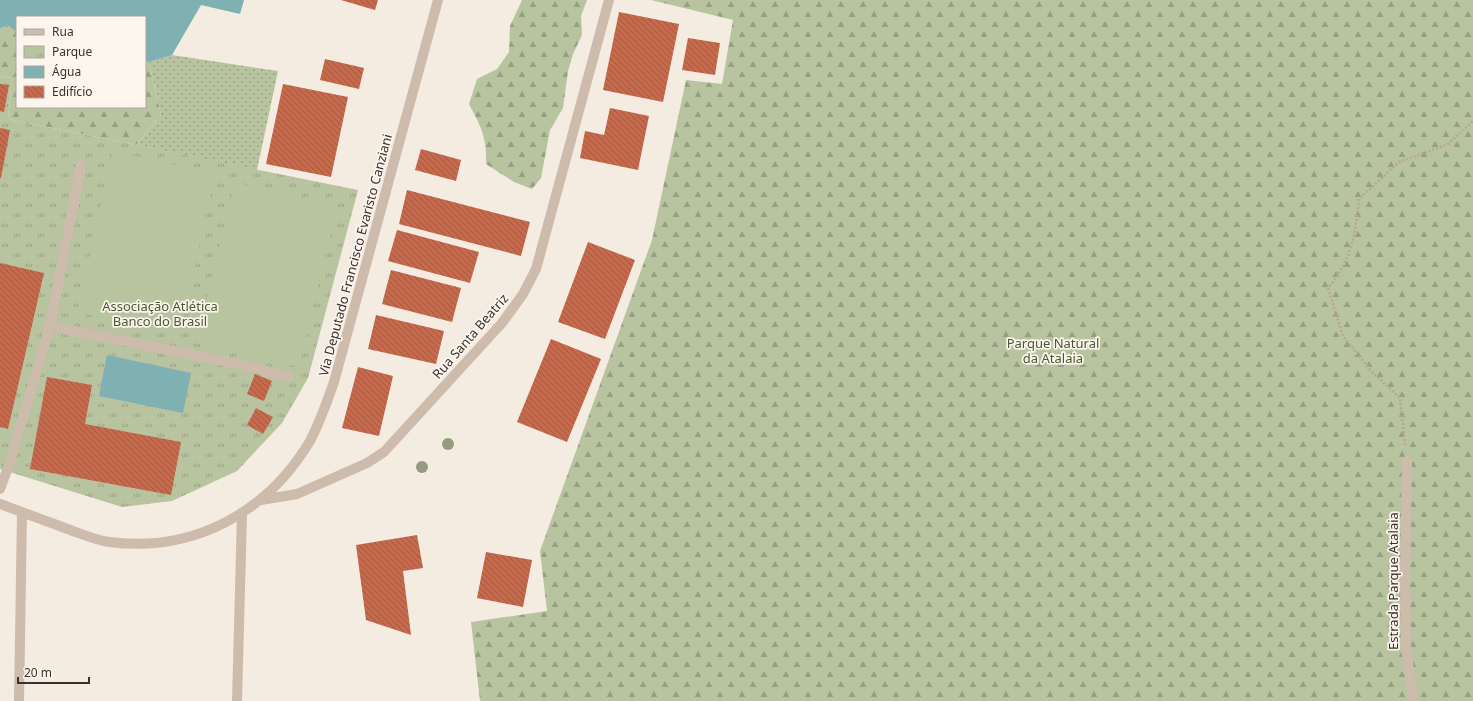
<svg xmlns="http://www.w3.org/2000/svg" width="1473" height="701" font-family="'Noto Sans',sans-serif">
	<defs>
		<pattern id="grass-dots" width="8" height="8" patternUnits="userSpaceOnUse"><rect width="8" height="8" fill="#b8c4a0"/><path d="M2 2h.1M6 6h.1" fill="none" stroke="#97a083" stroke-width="1.8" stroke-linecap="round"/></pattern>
		<pattern id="forest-firs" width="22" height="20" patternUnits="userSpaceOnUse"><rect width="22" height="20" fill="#b8c4a0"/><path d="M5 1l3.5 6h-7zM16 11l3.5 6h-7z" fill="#97a083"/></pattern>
		<pattern id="park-tufts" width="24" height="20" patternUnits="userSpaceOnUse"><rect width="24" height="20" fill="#b8c4a0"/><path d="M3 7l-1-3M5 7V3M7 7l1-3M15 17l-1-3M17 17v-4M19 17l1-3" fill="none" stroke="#97a083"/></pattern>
		<pattern id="building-back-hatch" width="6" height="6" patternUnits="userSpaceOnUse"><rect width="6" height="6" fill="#c8694b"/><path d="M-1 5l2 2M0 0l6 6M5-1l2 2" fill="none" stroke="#a4573f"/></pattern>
	</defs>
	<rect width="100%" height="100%" fill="#f4ebe1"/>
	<path fill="url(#grass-dots)" d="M 172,55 L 278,71 L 257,170 L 136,145 L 161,115 L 149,62 Z"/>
	<path fill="url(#forest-firs)" d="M 522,0 L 587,0 L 581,16 L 582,35 L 573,54 L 568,71 L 563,108 L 550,130 L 541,178 L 532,189 L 514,182 L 486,164 C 487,137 481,127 469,104 L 477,79 L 497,69 L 509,52 L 510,26 Z
		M 651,0 L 1473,0 L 1473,701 L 480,701 L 471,622 L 547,611 L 540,551 L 652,240 L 686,80 L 722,84 L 733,20 Z
		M 7,25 L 17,32 L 17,107 L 145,107 L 145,61 L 149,62 L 161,115 L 136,145 L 8,119 L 12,78 L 0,76 L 0,29 Z"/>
	<path fill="url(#park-tufts)" d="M 0,76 L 12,78 L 8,119 L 358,190 L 308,378 L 282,423 L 237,471 L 172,501 L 122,507 L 0,469 Z"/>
	<path fill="#b8c4a0" d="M 113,151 L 215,174 L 180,335 L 77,312 Z
		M 235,182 L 337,207 L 298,367 L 196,342 Z"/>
	<path fill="#7fb0b2" d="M 0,0 L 244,0 L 240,14 L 201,5 L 172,55 L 149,62 L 145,61 L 145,17 L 17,17 L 17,32 L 7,25 L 0,29 Z
		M 107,355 L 191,373 L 183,413 L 99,396 Z"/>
	<path fill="url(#building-back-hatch)" d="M 341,0 L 378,0 L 375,10 Z
		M 619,12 L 679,24 L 663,102 L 603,90 Z
		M 688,38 L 720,43 L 715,75 L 682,70 Z
		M 325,59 L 364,68 L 359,89 L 320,80 Z
		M 0,84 L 9,85 L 4,112 L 0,111 Z
		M 283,84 L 348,97 L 331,177 L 266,164 Z
		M 610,108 L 649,116 L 638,170 L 580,158 L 585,131 L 604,135 Z
		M 0,128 L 10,130 L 1,178 L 0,178 Z
		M 421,149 L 461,160 L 456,181 L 415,170 Z
		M 407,190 L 530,222 L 521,256 L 399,224 Z
		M 397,230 L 479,252 L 470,283 L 388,261 Z
		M 588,242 L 635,260 L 605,339 L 558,322 Z
		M 0,263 L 44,273 L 8,429 L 0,427 Z
		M 391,270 L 461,288 L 452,322 L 382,304 Z
		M 376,315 L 444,331 L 436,364 L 368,349 Z
		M 551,339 L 601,359 L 567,442 L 517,422 Z
		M 358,367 L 393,376 L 379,436 L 342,428 Z
		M 255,374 L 272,381 L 264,401 L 247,394 Z
		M 47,377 L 92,385 L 85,424 L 181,442 L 171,495 L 30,469 Z
		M 256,408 L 273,417 L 263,434 L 247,425 Z
		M 417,535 L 423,568 L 403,571 L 411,635 L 366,620 L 356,545 Z
		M 486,552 L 532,560 L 523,607 L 477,598 Z"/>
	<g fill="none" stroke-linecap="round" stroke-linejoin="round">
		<path stroke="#b9a596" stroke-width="2.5" stroke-dasharray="2 2" stroke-linecap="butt" d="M 1405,445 L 1400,398 L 1372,372 L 1343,336 L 1328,288 C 1352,259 1355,236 1359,199 L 1399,162 L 1448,144 L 1473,121"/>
		<path stroke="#cdbbac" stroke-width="10" d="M 50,326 L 248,366 L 288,377
			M 1407,461 L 1405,578 L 1406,647 L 1413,701
			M 0,489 L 9,465 L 50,326 L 81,165
			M 261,500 L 297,494 L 367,463 L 384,452 L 502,323 L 523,294 L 536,269 L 609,0
			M 0,504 C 22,512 43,520 65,528 C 79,533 94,540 109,542 C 193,553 267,513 310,441 C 320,422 327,402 334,382 L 438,0
			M 19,701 L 22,513
			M 237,701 L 242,514"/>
	</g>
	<g fill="#969b7f">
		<circle cx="448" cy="444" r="6"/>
		<circle cx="422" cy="467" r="6"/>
	</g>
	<g text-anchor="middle" stroke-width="3.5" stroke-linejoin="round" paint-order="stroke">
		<g font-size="13" fill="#3b302b" stroke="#fbf5ee">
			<text transform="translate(355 255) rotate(-75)" y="5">Via Deputado Francisco Evaristo Canziani</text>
			<text transform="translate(470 336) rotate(-49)" y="5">Rua Santa Beatriz</text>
			<text transform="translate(1393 581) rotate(-90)" y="5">Estrada Parque Atalaia</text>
		</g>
		<g font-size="13" fill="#4a5a2e" stroke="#fbf5ee">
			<text x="160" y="311">Associação Atlética<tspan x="160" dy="15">Banco do Brasil</tspan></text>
			<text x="1053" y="348">Parque Natural<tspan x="1053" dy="15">da Atalaia</tspan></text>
		</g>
	</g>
	<rect x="16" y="16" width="130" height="92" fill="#fbf5ee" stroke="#aea6a0"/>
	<rect x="24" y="29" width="20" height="6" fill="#cdbbac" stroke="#aea6a0"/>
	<text x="52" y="36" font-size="12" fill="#3b302b">Rua</text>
	<rect x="24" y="46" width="20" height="12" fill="url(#park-tufts)" stroke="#aea6a0"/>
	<text x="52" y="56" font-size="12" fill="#3b302b">Parque</text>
	<rect x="24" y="66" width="20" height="12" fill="#7fb0b2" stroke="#aea6a0"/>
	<text x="52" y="76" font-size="12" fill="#3b302b">Água</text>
	<rect x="24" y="86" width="20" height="12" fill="url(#building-back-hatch)" stroke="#aea6a0"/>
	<text x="52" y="96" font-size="12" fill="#3b302b">Edifício</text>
	<path d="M18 677v6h71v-6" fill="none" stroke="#3b302b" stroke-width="2"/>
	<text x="24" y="677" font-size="12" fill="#3b302b" stroke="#fbf5ee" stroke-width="3" paint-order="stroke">20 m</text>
</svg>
